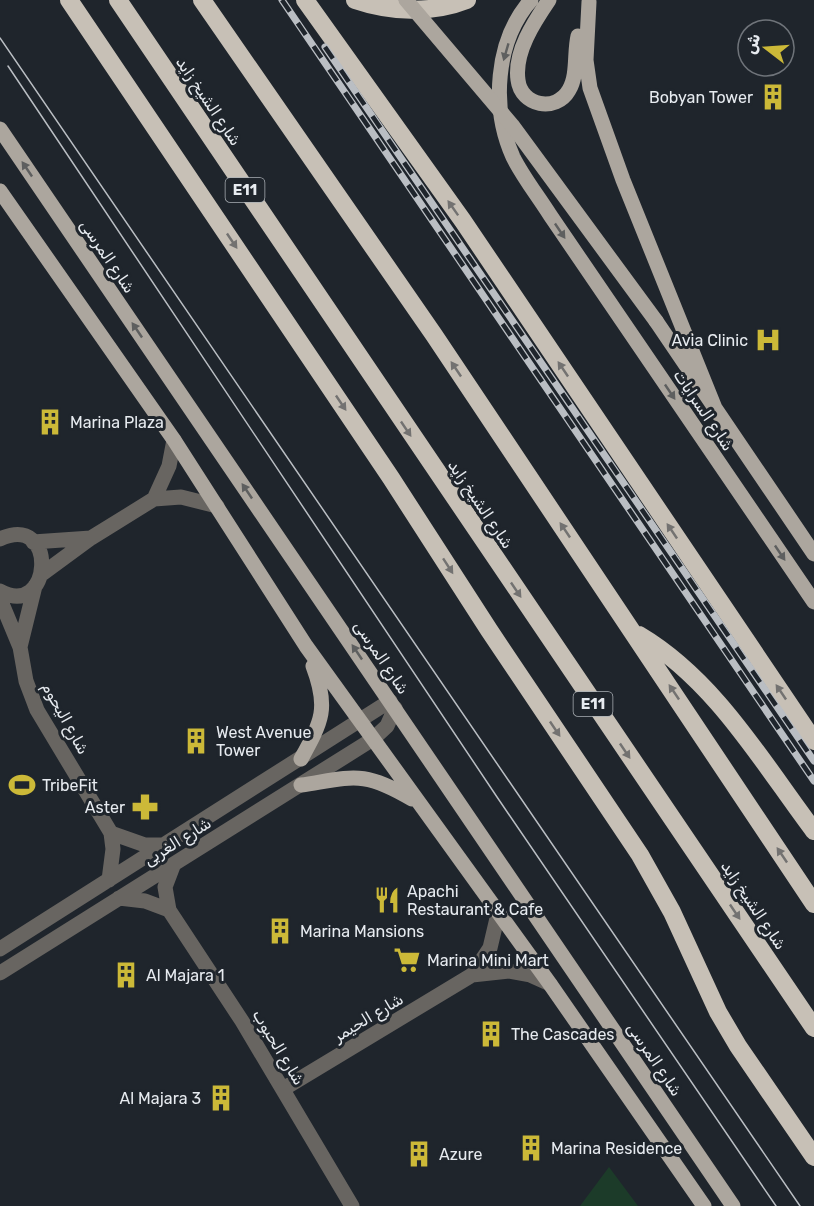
<svg xmlns="http://www.w3.org/2000/svg" width="814" height="1206" font-family="Rubik,Cairo,sans-serif">
	<rect width="100%" height="100%" fill="#1f252c"/>
	<path fill="#1c3b29" d="M 609,1167 L 638,1206 L 580,1206 Z"/>
	<g fill="none" stroke-linecap="round" stroke-linejoin="round">
		<path stroke="#686561" stroke-width="15" d="M 154,499 L 169,466 L 174,440
			M 0,539 C 59,512 52,620 0,591
			M 33,542 L 91,538
			M 42,574 L 91,538 L 154,499 L 181,497 L 217,506
			M 0,599 L 20,647 L 26,681 L 37,710 L 111,833 L 113,849 L 109,880
			M 20,647 L 35,586
			M 111,833 L 145,845 L 162,845
			M 173,866 L 165,887 L 169,910 L 242,1021 L 352,1206
			M 119,898 L 145,901 L 169,910
			M 0,949 L 390,701
			M 0,973 L 373,739 L 387,726 L 395,708
			M 472,975 L 490,948 L 498,914
			M 283,1089 L 472,975 L 509,971 L 530,975 L 550,984"/>
		<path stroke="#aca69e" stroke-width="15" d="M 531,0 C 495,41 491,108 513,157 C 523,177 538,196 550,215 L 814,602
			M 549,0 C 534,22 514,52 518,80 C 521,106 556,113 569,90 C 578,75 574,53 578,36
			M 589,2 L 586,60 L 590,88 L 623,180 L 717,413
			M 0,129 L 733,1206
			M 0,191 L 174,440 L 306,646 L 550,984 L 704,1206
			M 656,321 L 814,554
			M 301,759 C 322,721 329,708 313,666
			M 301,785 C 354,777 363,770 412,799"/>
		<path stroke="#c7c0b6" stroke-width="18" d="M 69,0 L 391,478 L 489,630 L 640,855 L 672,912 L 718,1012 L 738,1046 L 814,1157
			M 118,0 L 814,1028
			M 202,0 L 434,335 L 814,904
			M 305,0 L 463,221 L 814,741
			M 355,0 C 390,12 432,14 467,0
			M 639,635 C 715,680 762,762 814,831"/>
		<path stroke="#babec3" stroke-width="1.5" d="M 0,38 L 800,1206
			M 8,66 L 497,797 L 776,1206"/>
		<g stroke="#babec3" stroke-width="7">
			<path id="rail" d="M 282,0 L 814,781
				M 325,47 L 814,761"/>
		</g>
		<use href="#rail" stroke="#1f252c" stroke-width="4.5" stroke-dasharray="14" stroke-linecap="butt"/>
		<path stroke="#aca69e" stroke-width="15" d="M 406,0 L 512,125 L 656,321"/>
	</g>
	<defs><path id="oneway-solid" d="M-6-.8H1V-3.2L6.5 0L1 3.2V.8H-6Z" transform="scale(1.5)"/></defs>
	<g fill="#5e5f5f">
		<use href="#oneway-solid" transform="translate(506 52) rotate(106)"/>
		<use href="#oneway-solid" transform="translate(27 169) rotate(-124)"/>
		<use href="#oneway-solid" transform="translate(560 231) rotate(56)"/>
		<use href="#oneway-solid" transform="translate(137 330) rotate(-124)"/>
		<use href="#oneway-solid" transform="translate(670 392) rotate(56)"/>
		<use href="#oneway-solid" transform="translate(247 491) rotate(-124)"/>
		<use href="#oneway-solid" transform="translate(780 553) rotate(56)"/>
		<use href="#oneway-solid" transform="translate(357 652) rotate(-124)"/>
	</g>
	<g fill="#737271">
		<use href="#oneway-solid" transform="translate(453 208) rotate(-125)"/>
		<use href="#oneway-solid" transform="translate(232 241) rotate(56)"/>
		<use href="#oneway-solid" transform="translate(456 369) rotate(-124)"/>
		<use href="#oneway-solid" transform="translate(563 369) rotate(-124)"/>
		<use href="#oneway-solid" transform="translate(341 403) rotate(56)"/>
		<use href="#oneway-solid" transform="translate(406 429) rotate(56)"/>
		<use href="#oneway-solid" transform="translate(565 530) rotate(-124)"/>
		<use href="#oneway-solid" transform="translate(672 531) rotate(-124)"/>
		<use href="#oneway-solid" transform="translate(448 566) rotate(57)"/>
		<use href="#oneway-solid" transform="translate(516 590) rotate(56)"/>
		<use href="#oneway-solid" transform="translate(674 692) rotate(-124)"/>
		<use href="#oneway-solid" transform="translate(781 692) rotate(-124)"/>
		<use href="#oneway-solid" transform="translate(555 729) rotate(56)"/>
		<use href="#oneway-solid" transform="translate(625 751) rotate(56)"/>
		<use href="#oneway-solid" transform="translate(782 855) rotate(-124)"/>
		<use href="#oneway-solid" transform="translate(735 912) rotate(56)"/>
	</g>
	<defs>
		<g id="building-bare" transform="scale(2.07)"><path d="M-4-6H4V6H1V3H-1V6H-4ZM-2.5-4.3h1.7v1.8h-1.7ZM.8-4.3h1.7v1.8H.8ZM-2.5-1h1.7V.8h-1.7ZM.8-1h1.7V.8H.8Z" fill="#ccb938" stroke="#1f252c" stroke-width="2.5" paint-order="stroke"/></g>
		<g id="hospital-bare" transform="scale(2.07)"><path d="M-5-5h3v3.5h4V-5h3V5h-3V1.5h-4V5h-3Z" fill="#ccb938" stroke="#1f252c" stroke-width="2.5" paint-order="stroke"/></g>
		<g id="stadium-bare" transform="scale(2.07)"><path d="M0-5a6.5 5 0 1 0 0 10a6.5 5 0 1 0 0-10ZM-3.5-1.8h7v3.6h-7Z" fill="#ccb938" stroke="#1f252c" stroke-width="2.5" paint-order="stroke"/></g>
		<g id="pharmacy-bare" transform="scale(2.07)"><path d="M-2-6h4v4h4v4h-4v4h-4v-4h-4v-4h4Z" fill="#ccb938" stroke="#1f252c" stroke-width="2.5" paint-order="stroke"/></g>
		<g id="restaurant-bare" transform="scale(2.07)"><path d="M-5-6h1v4h1v-4h1v4h1v-4h1v5L-1.5 .5V6h-2V.5L-5-1ZM5-6V6H3V1.5H1.5Q1.5-4 5-6Z" fill="#ccb938" stroke="#1f252c" stroke-width="2.5" paint-order="stroke"/></g>
		<g id="supermarket-bare" transform="scale(2.07)"><path d="M-6-5.5h2.5l.6 2H6L4.5 2H-2.5L-4.4-4H-6ZM-1.5 3.2a1.3 1.3 0 1 0 .1 0ZM3 3.2a1.3 1.3 0 1 0 .1 0Z" fill="#ccb938" stroke="#1f252c" stroke-width="2.5" paint-order="stroke"/></g>
	</defs>
	<g fill-rule="evenodd">
		<use href="#building-bare" x="773" y="97"/>
		<use href="#hospital-bare" x="768" y="340"/>
		<use href="#building-bare" x="50" y="422"/>
		<use href="#building-bare" x="196" y="741"/>
		<use href="#stadium-bare" x="22" y="785"/>
		<use href="#pharmacy-bare" x="145" y="807"/>
		<use href="#restaurant-bare" x="387" y="900"/>
		<use href="#building-bare" x="280" y="931"/>
		<use href="#supermarket-bare" x="407" y="960"/>
		<use href="#building-bare" x="126" y="975"/>
		<use href="#building-bare" x="491" y="1034"/>
		<use href="#building-bare" x="221" y="1098"/>
		<use href="#building-bare" x="531" y="1148"/>
		<use href="#building-bare" x="419" y="1154"/>
	</g>
	<g text-anchor="middle" stroke-width="6" stroke-linejoin="round" paint-order="stroke">
		<g fill="#1f252c" stroke="#abb0b5" stroke-width="1.5">
			<rect x="225.5" y="178" width="39" height="24" rx="4.5"/>
			<rect x="573.5" y="692" width="39" height="24" rx="4.5"/>
		</g>
		<g font-size="15" font-weight="bold" fill="#e7ebf0">
			<text x="245" y="195">E11</text>
			<text x="593" y="709">E11</text>
		</g>
		<g font-size="16" fill="#e7ebf0" stroke="#1f252c" text-anchor="start">
			<text x="753" y="103" text-anchor="end">Bobyan Tower</text>
			<text x="748" y="346" text-anchor="end">Avia Clinic</text>
			<text x="70" y="428">Marina Plaza</text>
			<text x="216" y="738">West Avenue<tspan x="216" dy="18">Tower</tspan></text>
			<text x="42" y="791">TribeFit</text>
			<text x="125" y="813" text-anchor="end">Aster</text>
			<text x="407" y="897">Apachi<tspan x="407" dy="18">Restaurant &amp; Cafe</tspan></text>
			<text x="300" y="937">Marina Mansions</text>
			<text x="427" y="966">Marina Mini Mart</text>
			<text x="146" y="981">Al Majara 1</text>
			<text x="511" y="1040">The Cascades</text>
			<text x="201" y="1104" text-anchor="end">Al Majara 3</text>
			<text x="551" y="1154">Marina Residence</text>
			<text x="439" y="1160">Azure</text>
		</g>
		<g font-size="16" fill="#e7ebf0" stroke="#1f252c">
			<text transform="translate(209 101) rotate(56)" y="6">شارع الشيخ زايد</text>
			<text transform="translate(108 256) rotate(56)" y="6">شارع المرسى</text>
			<text transform="translate(704 410) rotate(56)" y="6">شارع السرايات</text>
			<text transform="translate(481 504) rotate(56)" y="6">شارع الشيخ زايد</text>
			<text transform="translate(382 657) rotate(56)" y="6">شارع المرسى</text>
			<text transform="translate(66 718) rotate(61)" y="6">شارع اليحوم</text>
			<text transform="translate(177 841) rotate(-32)" y="6">شارع الغربى</text>
			<text transform="translate(754 905) rotate(56)" y="6">شارع الشيخ زايد</text>
			<text transform="translate(368 1017) rotate(-31)" y="6">شارع الحيمر</text>
			<text transform="translate(279 1047) rotate(59)" y="6">شارع الحبوب</text>
			<text transform="translate(655 1059) rotate(56)" y="6">شارع المرسى</text>
		</g>
	</g>
	<g transform="translate(766 48) rotate(287)"><circle r="28" fill="#1f252c" stroke="#6f747a" stroke-width="1.5"/>
	<path d="M0-4.5L10 22L0 15L-10 22Z" fill="#ccb938"/>
	<text y="-9" font-size="16" font-weight="bold" text-anchor="middle" fill="#e7ebf0">ش</text>
	</g>
</svg>
